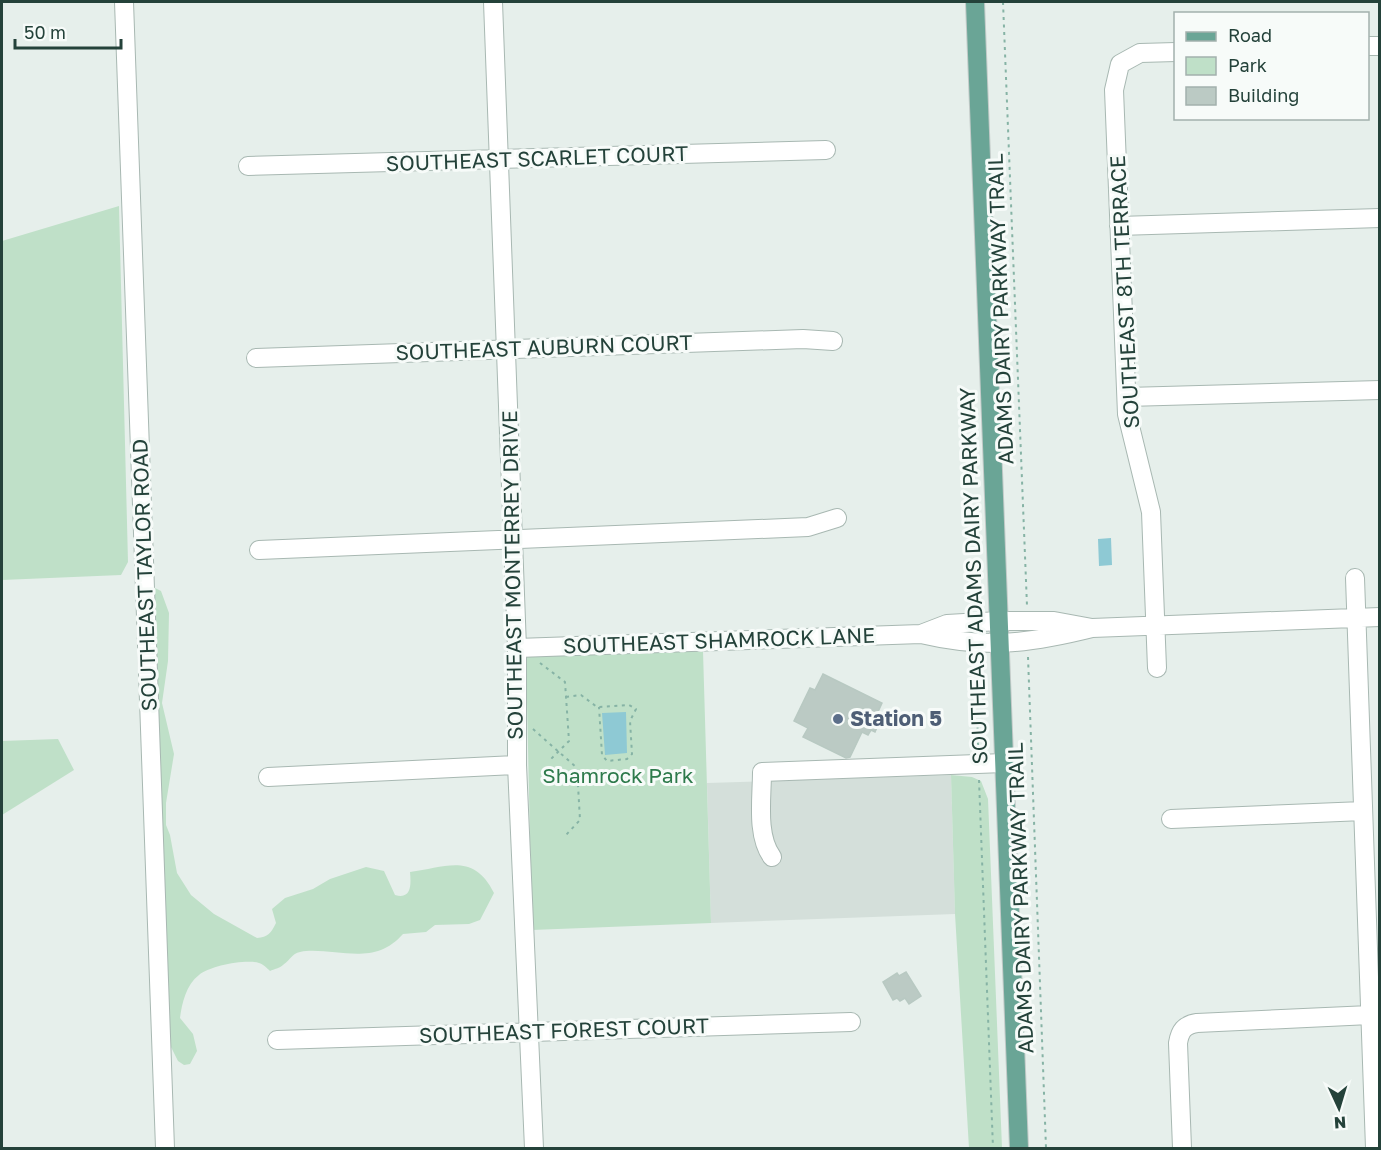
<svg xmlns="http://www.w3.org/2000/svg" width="1381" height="1150" font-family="'Golos Text',sans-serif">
	<rect width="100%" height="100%" fill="#e6efeb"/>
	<path fill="#d4dfda" d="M 951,775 L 955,914 L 711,923 L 707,783 Z"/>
	<path fill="#bfe0c8" d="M 119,206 L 128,562 L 121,575 L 2,580 L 2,241 Z
		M 153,587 L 161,591 L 169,613 L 168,661 L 162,703 L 174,754 L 166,803 L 166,825 L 170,835 L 177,873 L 191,895 L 214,914 L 257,938 C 268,937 271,933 276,923 L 272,909 L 285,898 L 313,889 L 330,879 L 366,867 L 384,871 L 395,895 C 412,900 411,884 410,872 C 446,867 474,852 494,893 L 480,920 L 469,924 L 435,925 L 426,932 L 403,934 C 375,966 341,949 306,951 C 291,952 292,959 283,965 C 280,968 274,969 270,971 C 267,968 263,964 259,963 C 245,959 210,966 199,975 C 186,985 182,1003 180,1018 L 193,1034 L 197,1051 L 190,1064 L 184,1065 L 178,1061 L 168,1041 Z
		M 703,651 L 711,923 L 532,930 L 526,656 Z
		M 58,739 L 74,770 L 2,815 L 2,741 Z
		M 951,775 L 972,777 L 981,781 L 988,799 L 1002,1148 L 969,1148 L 955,914 Z"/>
	<path fill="#8ec9d4" d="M 1111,538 L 1112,565 L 1099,566 L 1098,539 Z
		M 626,712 L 627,753 L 605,755 L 602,713 Z"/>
	<path fill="#bbcac4" stroke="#b8c9c2" stroke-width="1.5" d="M 823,674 L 882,703 L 877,714 L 882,716 L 875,732 L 871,730 L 868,735 L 862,732 L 850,757 L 846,758 L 803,737 L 808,728 L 794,721 L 810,688 L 815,690 Z
		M 906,972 L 921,996 L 909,1004 L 905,998 L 900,1001 L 897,998 L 893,1000 L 883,982 L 897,973 L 899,976 Z"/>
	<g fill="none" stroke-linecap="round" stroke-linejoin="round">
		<g stroke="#a8b8b2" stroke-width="20">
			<path id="minor" d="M 124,2 L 165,1148
				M 493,2 L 517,648 L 517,765 L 534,1148
				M 1368,46 L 1380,46
				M 248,166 L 826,150
				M 1119,226 L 1380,218
				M 256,358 L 803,339 L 833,341
				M 1127,397 L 1380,390
				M 259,550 L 808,527 L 837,518
				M 1355,578 L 1375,1148
				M 921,634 L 947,624 L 999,621 L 1054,621 L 1092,628 L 1380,617
				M 517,648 L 921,634 C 985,649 1028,644 1092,628
				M 1157,668 L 1151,512 L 1127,414 L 1114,90 L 1120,64 L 1140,53 L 1176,52
				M 268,777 L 517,765
				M 1171,819 L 1363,811
				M 772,857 C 756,835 762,798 762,772 L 1004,763
				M 277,1040 L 851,1022
				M 1182,1148 L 1178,1043 C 1180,1031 1184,1025 1197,1023 L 1370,1015"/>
		</g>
		<g stroke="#c2cac8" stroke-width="20">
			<path id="major" d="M 975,2 L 1019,1148"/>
		</g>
		<path stroke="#86b3a5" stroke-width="2" stroke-dasharray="3 4.5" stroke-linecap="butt" d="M 1003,2 L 1027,606
			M 1028,657 L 1046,1148
			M 976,660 L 978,747
			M 540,663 L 565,682 L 569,741 L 550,760
			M 566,697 L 581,695 L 597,707 L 599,707 L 629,705 L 636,709 L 630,721 L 632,754 L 627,759 L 607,761 L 602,755 L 599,707
			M 533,729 L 577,768 L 580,820 L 565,836
			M 979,780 L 993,1148"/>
		<use href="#minor" stroke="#fff" stroke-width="18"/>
		<use href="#major" stroke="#6aa596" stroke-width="18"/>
	</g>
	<circle fill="#5c6f8a" stroke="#f7fbf9" stroke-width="2" cx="838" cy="719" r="6"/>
	<g text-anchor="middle" stroke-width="6" stroke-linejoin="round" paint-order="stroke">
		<g font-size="21" fill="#24423a" stroke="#f7fbf9">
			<text transform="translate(537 159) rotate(-2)" y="7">SOUTHEAST SCARLET COURT</text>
			<text transform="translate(1125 292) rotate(-93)" y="7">SOUTHEAST 8TH TERRACE</text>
			<text transform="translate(1001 309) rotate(-92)" y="7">ADAMS DAIRY PARKWAY TRAIL</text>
			<text transform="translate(544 348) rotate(-2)" y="7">SOUTHEAST AUBURN COURT</text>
			<text transform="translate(145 575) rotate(-92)" y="7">SOUTHEAST TAYLOR ROAD</text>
			<text transform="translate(513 575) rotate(-91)" y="7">SOUTHEAST MONTERREY DRIVE</text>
			<text transform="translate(974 576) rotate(-92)" y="7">SOUTHEAST ADAMS DAIRY PARKWAY</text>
			<text transform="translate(719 641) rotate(-2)" y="7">SOUTHEAST SHAMROCK LANE</text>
			<text transform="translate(1021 898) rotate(-92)" y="7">ADAMS DAIRY PARKWAY TRAIL</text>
			<text transform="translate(564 1031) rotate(-2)" y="7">SOUTHEAST FOREST COURT</text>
		</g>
		<g font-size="21" font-weight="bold" fill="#4e5e75" stroke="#f7fbf9" text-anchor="start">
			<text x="850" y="726">Station 5</text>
		</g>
		<g font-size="21" fill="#2d7a4b" stroke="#f7fbf9">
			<text x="618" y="783">Shamrock Park</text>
		</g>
	</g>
	<rect width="1381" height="1150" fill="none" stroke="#24423a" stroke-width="6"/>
	<rect x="1174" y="12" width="195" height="108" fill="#f7fbf9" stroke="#a3b1ad" stroke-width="1.5"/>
	<rect x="1186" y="32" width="30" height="9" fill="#6aa596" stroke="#a3b1ad" stroke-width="1.5"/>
	<text x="1228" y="42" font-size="18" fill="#24423a">Road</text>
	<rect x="1186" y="57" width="30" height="18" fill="#bfe0c8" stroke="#a3b1ad" stroke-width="1.5"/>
	<text x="1228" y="72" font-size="18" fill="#24423a">Park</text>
	<rect x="1186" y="87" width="30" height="18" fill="#bbcac4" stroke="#a3b1ad" stroke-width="1.5"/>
	<text x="1228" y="102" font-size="18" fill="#24423a">Building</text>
	<g transform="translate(1339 1108) rotate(176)" stroke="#f7fbf9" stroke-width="4.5" paint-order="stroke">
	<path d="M0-4.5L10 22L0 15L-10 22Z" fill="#24423a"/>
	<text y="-9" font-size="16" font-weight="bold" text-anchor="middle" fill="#24423a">N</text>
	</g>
	<path d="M15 39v9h106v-9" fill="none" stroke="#24423a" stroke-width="3"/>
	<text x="24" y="39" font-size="18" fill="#24423a" stroke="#f7fbf9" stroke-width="4.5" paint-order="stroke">50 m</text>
</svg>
